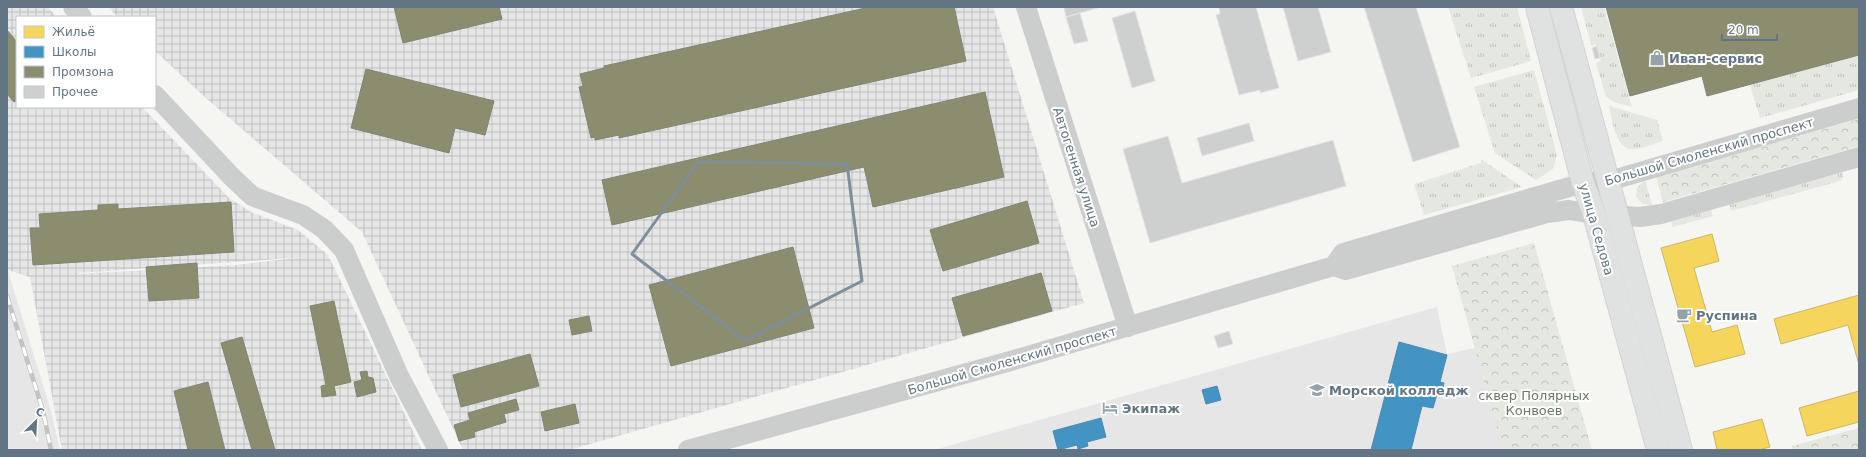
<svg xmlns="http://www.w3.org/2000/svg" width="1866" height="457" font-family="'DejaVu Sans',sans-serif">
	<defs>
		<pattern id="industrial-grid" width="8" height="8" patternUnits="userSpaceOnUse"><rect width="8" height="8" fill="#e5e6e5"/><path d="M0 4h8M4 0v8" fill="none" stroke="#bdbfbf"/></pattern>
		<pattern id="grass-tufts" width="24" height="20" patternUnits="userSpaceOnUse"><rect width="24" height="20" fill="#e4e8e0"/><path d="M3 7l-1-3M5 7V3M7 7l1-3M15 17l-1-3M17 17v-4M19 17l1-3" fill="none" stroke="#bcc1bb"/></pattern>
		<pattern id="park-crowns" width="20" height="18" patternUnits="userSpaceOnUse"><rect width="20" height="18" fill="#e4e8e0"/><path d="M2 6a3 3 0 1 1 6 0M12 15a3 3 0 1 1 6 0" fill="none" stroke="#bcc1bb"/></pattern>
	</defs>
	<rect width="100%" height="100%" fill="#f5f5f2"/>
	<path fill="#e5e6e5" d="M 7,268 L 51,411 L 60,450 L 7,450 Z
		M 1437,307 L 1447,354 L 1475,348 L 1503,450 L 934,450 Z"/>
	<path fill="url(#industrial-grid)" fill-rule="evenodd" d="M 7,7 L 47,7 L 57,17 L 17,17 L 17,107 L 142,107 L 229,198 L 251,212 L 298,230 L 328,255 L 422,450 L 62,450 L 30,277 L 8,270 L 7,268 ZM 306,257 L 235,265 L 78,274 L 78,273 Z
		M 108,7 L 993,7 L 1084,303 L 569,450 L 463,450 L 362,232 L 207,99 L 155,51 L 155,17 L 118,17 Z"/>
	<path fill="url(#grass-tufts)" d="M 1448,7 L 1517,7 L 1531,61 L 1471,78 Z
		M 1581,7 L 1604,7 L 1632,107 L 1614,102 L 1606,97 L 1596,63 L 1601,61 L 1596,44 L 1591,45 Z
		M 1859,55 L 1859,90 L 1760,118 L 1750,85 Z
		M 1534,70 L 1557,155 L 1553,169 L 1536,180 L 1495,153 L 1474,87 Z
		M 1609,106 L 1657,120 L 1663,141 C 1653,144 1642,149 1633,149 C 1615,150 1612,118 1609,106 Z
		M 1481,159 L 1522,187 L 1424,215 L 1414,184 L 1481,163 Z
		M 1843,172 L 1843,178 L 1840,181 L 1731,211 L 1729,205 Z
		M 1645,180 L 1652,205 L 1642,204 L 1636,197 L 1637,188 Z
		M 1711,210 L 1713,216 L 1672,227 L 1671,221 Z"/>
	<path fill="url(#park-crowns)" d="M 1859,119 L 1859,146 L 1663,202 L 1656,177 Z
		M 1534,243 L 1592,450 L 1503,450 L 1452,266 Z
		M 1859,428 L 1859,450 L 1793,450 L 1792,446 Z"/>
	<path fill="#e4e8e0" d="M 1015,436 L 1018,450 L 965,450 Z"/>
	<path fill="#f6d55c" stroke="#cab868" d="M 1712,234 L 1719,261 L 1694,268 L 1712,332 L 1737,325 L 1745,354 L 1695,367 L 1661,248 Z
		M 1859,295 L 1859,365 L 1848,325 L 1781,344 L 1774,319 Z
		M 1859,391 L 1859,422 L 1807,436 L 1799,408 Z
		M 1762,419 L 1770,447 L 1758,450 L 1717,450 L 1713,432 Z"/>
	<path fill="#4393c3" stroke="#4d8ab0" d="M 1399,342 L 1447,355 L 1440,382 L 1444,383 L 1442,392 L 1438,391 L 1433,408 L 1422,406 L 1411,450 L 1371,450 Z
		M 1217,386 L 1221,400 L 1206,404 L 1202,390 Z
		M 1101,418 L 1106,437 L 1087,442 L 1088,446 L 1078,449 L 1077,445 L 1058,450 L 1053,431 Z"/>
	<path fill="#8c8c6e" stroke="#808575" d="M 394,7 L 499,7 L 502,19 L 403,43 Z
		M 870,7 L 954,7 L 966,61 L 619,138 L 619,135 L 595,140 L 595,137 L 591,138 L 579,87 L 583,86 L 580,74 L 604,68 L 604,66 Z
		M 1606,7 L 1859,7 L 1859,55 L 1707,96 L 1702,76 L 1630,96 Z
		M 7,30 L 17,42 L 17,100 L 14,102 L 7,94 Z
		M 366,69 L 494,101 L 485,135 L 455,128 L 449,153 L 351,128 Z
		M 985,92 L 1004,177 L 873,207 L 864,167 L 612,225 L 602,180 Z
		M 1027,201 L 1039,243 L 943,271 L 930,230 Z
		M 231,202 L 234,252 L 33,265 L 30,228 L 40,228 L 39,214 L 98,210 L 98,205 L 118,204 L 118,209 Z
		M 793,247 L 814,328 L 671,366 L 649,285 Z
		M 197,263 L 199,298 L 149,301 L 146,267 Z
		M 1041,273 L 1052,311 L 963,336 L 952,298 Z
		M 334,301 L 351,382 L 334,386 L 336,395 L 322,397 L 321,386 L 326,385 L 310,306 Z
		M 589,316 L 592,331 L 572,335 L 569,320 Z
		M 242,337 L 275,450 L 252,450 L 221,343 Z
		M 530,354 L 539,386 L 461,407 L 453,375 Z
		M 367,371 L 368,377 L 373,378 L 376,392 L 357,397 L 354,382 L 362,380 L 360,372 Z
		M 208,382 L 225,450 L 188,450 L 174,391 Z
		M 516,399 L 519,410 L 504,414 L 506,422 L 474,432 L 475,437 L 459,441 L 454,425 L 470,420 L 468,413 Z
		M 575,404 L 579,423 L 545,431 L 541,412 Z"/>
	<path fill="#ced0d0" stroke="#e4e4e2" d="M 1064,7 L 1101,7 L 1066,17 Z
		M 1219,7 L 1256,7 L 1279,88 L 1260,93 L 1260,90 L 1239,95 L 1216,15 L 1220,14 Z
		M 1283,7 L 1318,7 L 1331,52 L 1298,61 Z
		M 1364,7 L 1416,7 L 1460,147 L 1413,162 Z
		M 1135,11 L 1155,81 L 1132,88 L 1112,18 Z
		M 1080,13 L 1088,41 L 1074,44 L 1066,17 Z
		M 1597,46 L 1600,58 L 1595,59 L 1592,48 Z
		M 1249,123 L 1254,141 L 1202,156 L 1197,138 Z
		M 1168,136 L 1182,183 L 1333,140 L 1346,186 L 1150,243 L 1123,149 Z
		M 1229,331 L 1233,344 L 1218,348 L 1214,336 Z"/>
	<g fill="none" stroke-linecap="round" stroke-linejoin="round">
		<g stroke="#d2d3d2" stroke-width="24">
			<path id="major" d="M 1537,7 L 1583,183 L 1594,214 L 1658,450
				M 1561,7 L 1681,450"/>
		</g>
		<path stroke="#cccece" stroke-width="20" d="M 73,7 L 82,17
			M 1026,7 L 1128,327
			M 155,95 L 231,176 L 252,196 L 303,215 L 324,229 L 344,250 L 399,376 L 438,450
			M 1334,266 L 1343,253 L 1583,183 L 1609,181 L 1859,108
			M 688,450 L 1007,362 L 1334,266 L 1346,270 L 1547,213 L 1569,210 L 1594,214 L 1640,217 L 1661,214 L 1859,157"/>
		<use href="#major" stroke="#e0e1e1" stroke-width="22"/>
		<g stroke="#c2c4c4" stroke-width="4.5">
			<path id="rail" d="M 7,296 L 43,411 L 51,450"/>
		</g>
		<use href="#rail" stroke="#fff" stroke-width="3" stroke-dasharray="9" stroke-linecap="butt"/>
	</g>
	<path fill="none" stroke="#7f8e99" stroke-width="3" stroke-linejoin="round" d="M 698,162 L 847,164 L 862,281 L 745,341 L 632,254 Z"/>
	<defs>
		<g id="shop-bare" transform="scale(1.2)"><path d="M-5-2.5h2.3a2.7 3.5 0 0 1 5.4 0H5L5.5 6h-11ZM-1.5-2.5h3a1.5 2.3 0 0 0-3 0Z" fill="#96a2aa" stroke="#fff" stroke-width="2.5" paint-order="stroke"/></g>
		<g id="cafe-bare" transform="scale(1.2)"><path d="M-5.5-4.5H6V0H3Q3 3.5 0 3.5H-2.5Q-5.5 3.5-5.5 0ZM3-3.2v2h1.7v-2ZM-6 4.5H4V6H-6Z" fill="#96a2aa" stroke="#fff" stroke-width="2.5" paint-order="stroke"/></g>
		<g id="university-bare" transform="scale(1.2)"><path d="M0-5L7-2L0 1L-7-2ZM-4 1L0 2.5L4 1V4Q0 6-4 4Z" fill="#96a2aa" stroke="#fff" stroke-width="2.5" paint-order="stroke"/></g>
		<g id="hotel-bare" transform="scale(1.2)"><path d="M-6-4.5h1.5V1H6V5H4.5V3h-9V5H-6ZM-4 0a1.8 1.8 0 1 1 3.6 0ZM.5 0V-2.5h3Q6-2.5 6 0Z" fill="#96a2aa" stroke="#fff" stroke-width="2.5" paint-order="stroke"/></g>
	</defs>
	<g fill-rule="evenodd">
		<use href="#shop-bare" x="1657" y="58"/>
		<use href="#cafe-bare" x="1684" y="315"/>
		<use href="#university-bare" x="1317" y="390"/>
		<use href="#hotel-bare" x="1110" y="408"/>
	</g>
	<g text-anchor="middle" stroke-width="4" stroke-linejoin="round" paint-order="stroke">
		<g font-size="13" font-weight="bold" fill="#637584" stroke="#fff" text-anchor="start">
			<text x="1669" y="63">Иван-сервис</text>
			<text x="1696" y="320">Руспина</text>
			<text x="1329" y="395">Морской колледж</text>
			<text x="1122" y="413">Экипаж</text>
		</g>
		<g font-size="13" fill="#637584" stroke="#fff">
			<text transform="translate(1709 151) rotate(-16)" y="5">Большой Смоленский проспект</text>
			<text transform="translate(1077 167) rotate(72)" y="5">Автогенная улица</text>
			<text transform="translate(1597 229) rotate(74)" y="5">улица Седова</text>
			<text transform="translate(1012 360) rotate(-16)" y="5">Большой Смоленский проспект</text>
		</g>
		<g font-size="13" fill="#677b62" stroke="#fff">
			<text x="1534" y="400">сквер Полярных<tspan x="1534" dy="15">Конвоев</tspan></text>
		</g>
	</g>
	<rect width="1866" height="457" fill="none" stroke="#637584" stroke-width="16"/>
	<rect x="16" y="16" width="140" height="92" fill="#ffffff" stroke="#c1c8ce"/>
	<rect x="24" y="26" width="20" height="12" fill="#f6d55c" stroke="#c1c8ce"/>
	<text x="52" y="36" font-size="12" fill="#637584">Жильё</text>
	<rect x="24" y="46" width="20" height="12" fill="#4393c3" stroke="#c1c8ce"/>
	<text x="52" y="56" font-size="12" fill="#637584">Школы</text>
	<rect x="24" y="66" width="20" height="12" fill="#8c8c6e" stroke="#c1c8ce"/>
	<text x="52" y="76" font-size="12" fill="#637584">Промзона</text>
	<rect x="24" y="86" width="20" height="12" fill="#ced0d0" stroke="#c1c8ce"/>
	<text x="52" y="96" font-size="12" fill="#637584">Прочее</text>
	<g transform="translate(36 421) rotate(24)" stroke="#ffffff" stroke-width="3" paint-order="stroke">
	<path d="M0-3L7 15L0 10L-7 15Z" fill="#637584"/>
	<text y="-6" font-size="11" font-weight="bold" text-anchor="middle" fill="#637584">С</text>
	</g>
	<path d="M1722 34v6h55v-6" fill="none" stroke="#637584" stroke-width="2"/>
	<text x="1728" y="34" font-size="12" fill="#637584" stroke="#ffffff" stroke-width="3" paint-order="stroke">20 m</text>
</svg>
